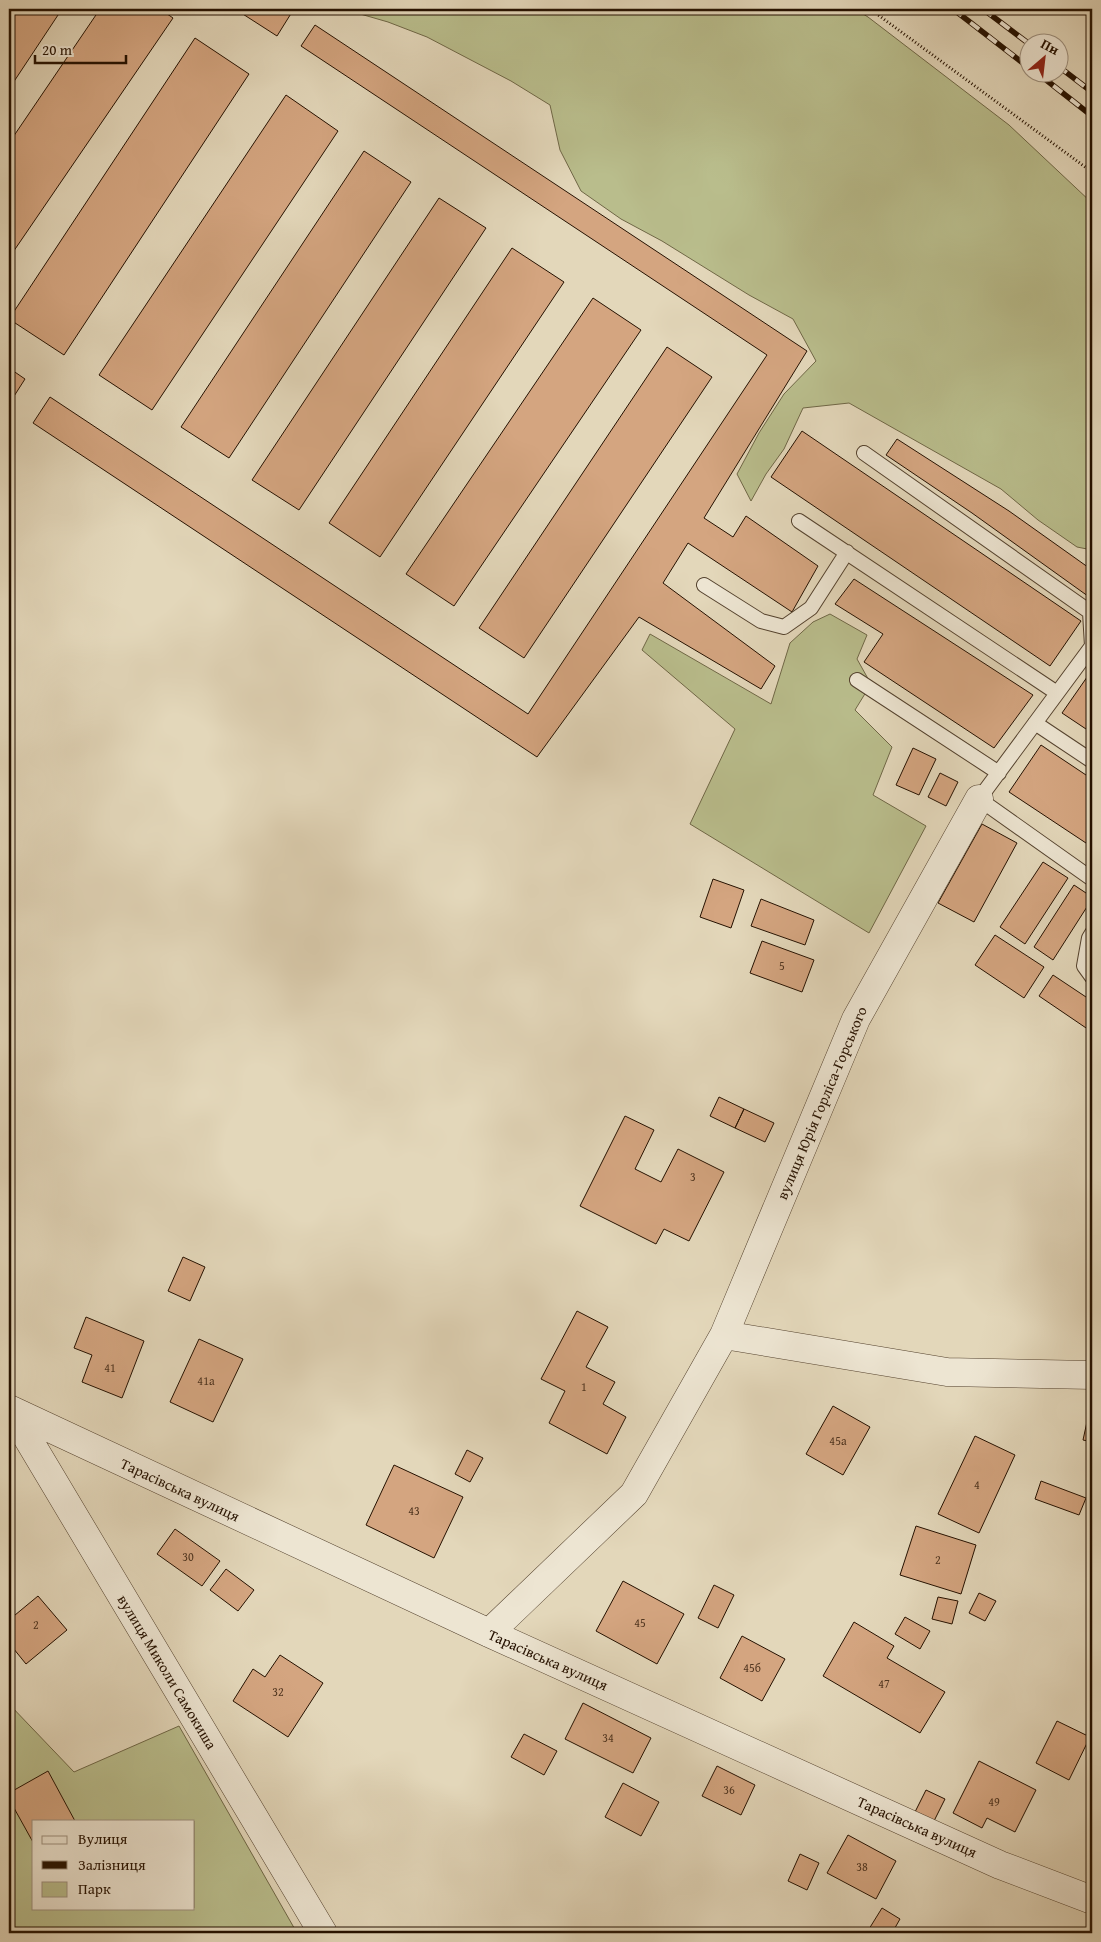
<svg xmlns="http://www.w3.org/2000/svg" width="1101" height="1942" font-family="'Gentium Book Plus',serif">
	<rect width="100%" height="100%" fill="#e3d7ba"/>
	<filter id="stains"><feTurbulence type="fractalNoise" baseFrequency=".004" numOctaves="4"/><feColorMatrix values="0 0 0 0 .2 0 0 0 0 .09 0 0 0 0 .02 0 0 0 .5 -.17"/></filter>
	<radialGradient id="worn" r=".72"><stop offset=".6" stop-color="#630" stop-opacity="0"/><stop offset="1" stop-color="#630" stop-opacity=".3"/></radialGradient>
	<path fill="#b9bd8c" stroke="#6f6746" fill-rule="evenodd" d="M 343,9 L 855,9 L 868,17 L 1009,125 L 1092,203 L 1092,550 L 1077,547 L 1038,520 L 1001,489 L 849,403 L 803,408 L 784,449 L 766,474 L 751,501 L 737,474 L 759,433 L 784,394 L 816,361 L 793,319 L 749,295 L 662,241 L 621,219 L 581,191 L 560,150 L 550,105 L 511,81 L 427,37 L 388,22 Z
		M 830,614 L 867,635 L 857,659 L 871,684 L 855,710 L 892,747 L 873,795 L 926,826 L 869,933 L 690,824 L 735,729 L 642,650 L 650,634 L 771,704 L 790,643 L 813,622 Z
		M 9,1704 L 74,1772 L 179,1726 L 297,1933 L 9,1933 ZM 34,1821 L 194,1821 L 194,1908 L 34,1908 Z"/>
	<path fill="#d4a580" stroke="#251100" d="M 9,9 L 62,9 L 9,89 Z
		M 100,9 L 160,9 L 173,18 L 9,258 L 9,143 Z
		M 235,9 L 287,9 L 292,12 L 277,36 Z
		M 315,25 L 807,351 L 704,518 L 733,537 L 746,516 L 818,566 L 792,612 L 688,543 L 663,583 L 775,666 L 761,689 L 639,617 L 537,757 L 33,423 L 50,397 L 528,714 L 767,355 L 301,46 Z
		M 195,38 L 249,74 L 64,355 L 9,319 Z
		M 286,95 L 338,131 L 152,410 L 99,375 Z
		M 364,151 L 411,182 L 229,458 L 181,427 Z
		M 439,198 L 486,228 L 299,510 L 252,480 Z
		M 512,248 L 564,282 L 380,557 L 329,523 Z
		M 593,298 L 641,330 L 454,606 L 406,574 Z
		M 667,347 L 712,377 L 524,658 L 479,628 Z
		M 9,368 L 25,379 L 9,404 Z
		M 802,431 L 1081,621 L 1050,666 L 771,477 Z
		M 897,439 L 1009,511 L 1092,570 L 1092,599 L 972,513 L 886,455 Z
		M 854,579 L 1033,695 L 994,748 L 864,662 L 883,634 L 835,604 Z
		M 1092,670 L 1092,733 L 1062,713 Z
		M 1041,745 L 1092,779 L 1092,847 L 1009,792 Z
		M 913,748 L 936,759 L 919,795 L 896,785 Z
		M 940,773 L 958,782 L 946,806 L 928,797 Z
		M 982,824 L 1017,843 L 974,922 L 938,903 Z
		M 1043,862 L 1068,878 L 1025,944 L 1000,927 Z
		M 713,879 L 744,890 L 731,928 L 700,917 Z
		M 1074,885 L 1092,897 L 1092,899 L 1053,960 L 1034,947 Z
		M 761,899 L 814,920 L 805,945 L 751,926 Z
		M 995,935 L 1044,967 L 1024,998 L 975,965 Z
		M 762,941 L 814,960 L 802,992 L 750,973 Z
		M 1053,975 L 1092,1001 L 1092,1032 L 1039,996 Z
		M 719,1097 L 744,1109 L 735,1128 L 710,1116 Z
		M 744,1109 L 774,1123 L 765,1142 L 735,1128 Z
		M 625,1116 L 654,1130 L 635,1169 L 661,1182 L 678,1149 L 724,1172 L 689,1241 L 664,1229 L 656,1244 L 580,1206 Z
		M 183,1257 L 205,1267 L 190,1301 L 168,1291 Z
		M 577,1311 L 608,1327 L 586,1367 L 615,1382 L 603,1404 L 626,1417 L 607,1454 L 549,1423 L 565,1391 L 541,1379 Z
		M 86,1317 L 144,1341 L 122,1398 L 82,1382 L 92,1355 L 74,1348 Z
		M 199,1339 L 243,1359 L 213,1422 L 170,1402 Z
		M 833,1406 L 870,1427 L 843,1475 L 806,1454 Z
		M 1090,1408 L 1092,1409 L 1092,1442 L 1083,1440 Z
		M 975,1436 L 1015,1455 L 979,1533 L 938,1514 Z
		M 467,1450 L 483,1458 L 470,1482 L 455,1474 Z
		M 394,1465 L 463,1497 L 434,1558 L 366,1525 Z
		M 1041,1481 L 1086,1498 L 1079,1515 L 1035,1499 Z
		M 916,1526 L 976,1545 L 961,1594 L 900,1575 Z
		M 175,1529 L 220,1561 L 202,1586 L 157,1554 Z
		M 226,1569 L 254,1590 L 238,1611 L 210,1590 Z
		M 623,1581 L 684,1614 L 657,1664 L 596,1631 Z
		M 714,1585 L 734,1595 L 718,1628 L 698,1618 Z
		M 979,1593 L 996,1601 L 985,1621 L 969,1613 Z
		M 38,1596 L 67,1630 L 26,1664 L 9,1643 L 9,1620 Z
		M 938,1597 L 958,1601 L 952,1624 L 932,1619 Z
		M 905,1617 L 930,1631 L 920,1649 L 895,1634 Z
		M 854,1622 L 894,1646 L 887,1658 L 945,1692 L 920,1733 L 823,1676 Z
		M 742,1636 L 785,1659 L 762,1701 L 720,1678 Z
		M 280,1655 L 323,1683 L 288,1737 L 233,1701 L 253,1669 L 265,1677 Z
		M 583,1703 L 651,1738 L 633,1773 L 565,1739 Z
		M 1057,1721 L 1090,1737 L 1069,1780 L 1036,1763 Z
		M 524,1734 L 557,1751 L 544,1775 L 511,1757 Z
		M 979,1761 L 1036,1790 L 1015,1832 L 987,1818 L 982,1828 L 953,1813 Z
		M 717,1766 L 755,1785 L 741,1815 L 702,1796 Z
		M 48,1771 L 75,1821 L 34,1821 L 34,1844 L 9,1799 L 9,1793 Z
		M 623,1783 L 659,1802 L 641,1836 L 605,1817 Z
		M 926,1790 L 945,1799 L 931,1827 L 912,1818 Z
		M 848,1835 L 896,1861 L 876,1899 L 827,1873 Z
		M 800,1854 L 819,1863 L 807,1890 L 788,1881 Z
		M 882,1908 L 900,1919 L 892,1933 L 875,1933 L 869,1929 Z"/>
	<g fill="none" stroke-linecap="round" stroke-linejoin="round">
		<g stroke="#54422e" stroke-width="16">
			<path id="service" d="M 864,453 L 1090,612 L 1092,646
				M 799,521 L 1057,693
				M 704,585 L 761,621 L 784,627 L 811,608 L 847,552
				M 1092,646 L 979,799 L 1092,879
				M 857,680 L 999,773
				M 1035,723 L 1092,761
				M 1092,933 L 1089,938 L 1084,966 L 1092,977"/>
		</g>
		<g stroke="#54422e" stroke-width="29">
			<path id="minor" d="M 724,1335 L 947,1372 L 1092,1375
				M 9,1409 L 489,1633 L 1000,1865 L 1092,1900
				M 12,1412 L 323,1933
				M 489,1633 L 634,1494 L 724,1335 L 856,1019 L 979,799"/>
		</g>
		<path stroke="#251100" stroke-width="3" stroke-dasharray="1 2.5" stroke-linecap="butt" d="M 870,9 L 1092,172"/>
		<use href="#service" stroke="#ede5d2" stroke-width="14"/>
		<use href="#minor" stroke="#ede5d2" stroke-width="28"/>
		<g stroke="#251100" stroke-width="5.5">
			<path id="rail" d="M 953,9 L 1028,67
				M 983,9 L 1028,43
				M 1058,66 L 1092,92
				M 1036,72 L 1092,116"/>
		</g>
		<use href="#rail" stroke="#ede5d2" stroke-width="4" stroke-dasharray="11" stroke-linecap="butt"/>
	</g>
	<g text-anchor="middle" stroke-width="4" stroke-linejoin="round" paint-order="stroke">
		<g font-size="12" fill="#513620">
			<text x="782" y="970">5</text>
			<text x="693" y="1181">3</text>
			<text x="110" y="1372">41</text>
			<text x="206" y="1385">41а</text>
			<text x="584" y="1391">1</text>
			<text x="838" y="1445">45а</text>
			<text x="977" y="1489">4</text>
			<text x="414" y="1515">43</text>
			<text x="188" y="1561">30</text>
			<text x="938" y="1564">2</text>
			<text x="640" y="1627">45</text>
			<text x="36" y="1629">2</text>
			<text x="752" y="1672">45б</text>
			<text x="884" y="1688">47</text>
			<text x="278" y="1696">32</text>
			<text x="608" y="1742">34</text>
			<text x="729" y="1794">36</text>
			<text x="994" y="1806">49</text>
			<text x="862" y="1871">38</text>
		</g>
		<g font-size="15" fill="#251100" stroke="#ede5d2">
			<text transform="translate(822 1103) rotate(-67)" y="5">вулиця Юрія Горліса-Горського</text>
			<text transform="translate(180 1490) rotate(25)" y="5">Тарасівська вулиця</text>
			<text transform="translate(548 1660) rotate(24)" y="5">Тарасівська вулиця</text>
			<text transform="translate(167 1672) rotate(59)" y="5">вулиця Миколи Самокиша</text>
			<text transform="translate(917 1827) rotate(24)" y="5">Тарасівська вулиця</text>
		</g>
	</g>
	<rect width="1101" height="1942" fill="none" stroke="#e3d7ba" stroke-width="30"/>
	<rect x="10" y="10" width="1081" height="1922" fill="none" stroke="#251100" stroke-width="2.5"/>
	<rect x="15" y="15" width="1071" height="1912" fill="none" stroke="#251100"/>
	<rect x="32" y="1820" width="162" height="90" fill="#ede5d2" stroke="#9d907e"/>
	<rect x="42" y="1836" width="25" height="8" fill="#ede5d2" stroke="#9d907e"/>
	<text x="78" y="1844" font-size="15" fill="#251100">Вулиця</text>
	<rect x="42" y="1861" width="25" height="8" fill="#251100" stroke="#9d907e"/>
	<text x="78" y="1870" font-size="15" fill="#251100">Залізниця</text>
	<rect x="42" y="1882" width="25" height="15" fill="#b9bd8c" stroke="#9d907e"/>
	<text x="78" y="1894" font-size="15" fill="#251100">Парк</text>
	<g transform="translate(1044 58) rotate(28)"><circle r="24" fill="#ede5d2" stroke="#9d907e"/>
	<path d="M0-4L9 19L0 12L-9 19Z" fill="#8f2418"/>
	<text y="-8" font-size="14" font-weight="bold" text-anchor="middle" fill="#251100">Пн</text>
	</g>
	<path d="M35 55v8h91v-8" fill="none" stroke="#251100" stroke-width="2.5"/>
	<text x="42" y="55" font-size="15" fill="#251100" stroke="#ede5d2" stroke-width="4" paint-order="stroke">20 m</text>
	<rect width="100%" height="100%" filter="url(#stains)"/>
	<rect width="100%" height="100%" fill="url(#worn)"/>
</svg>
